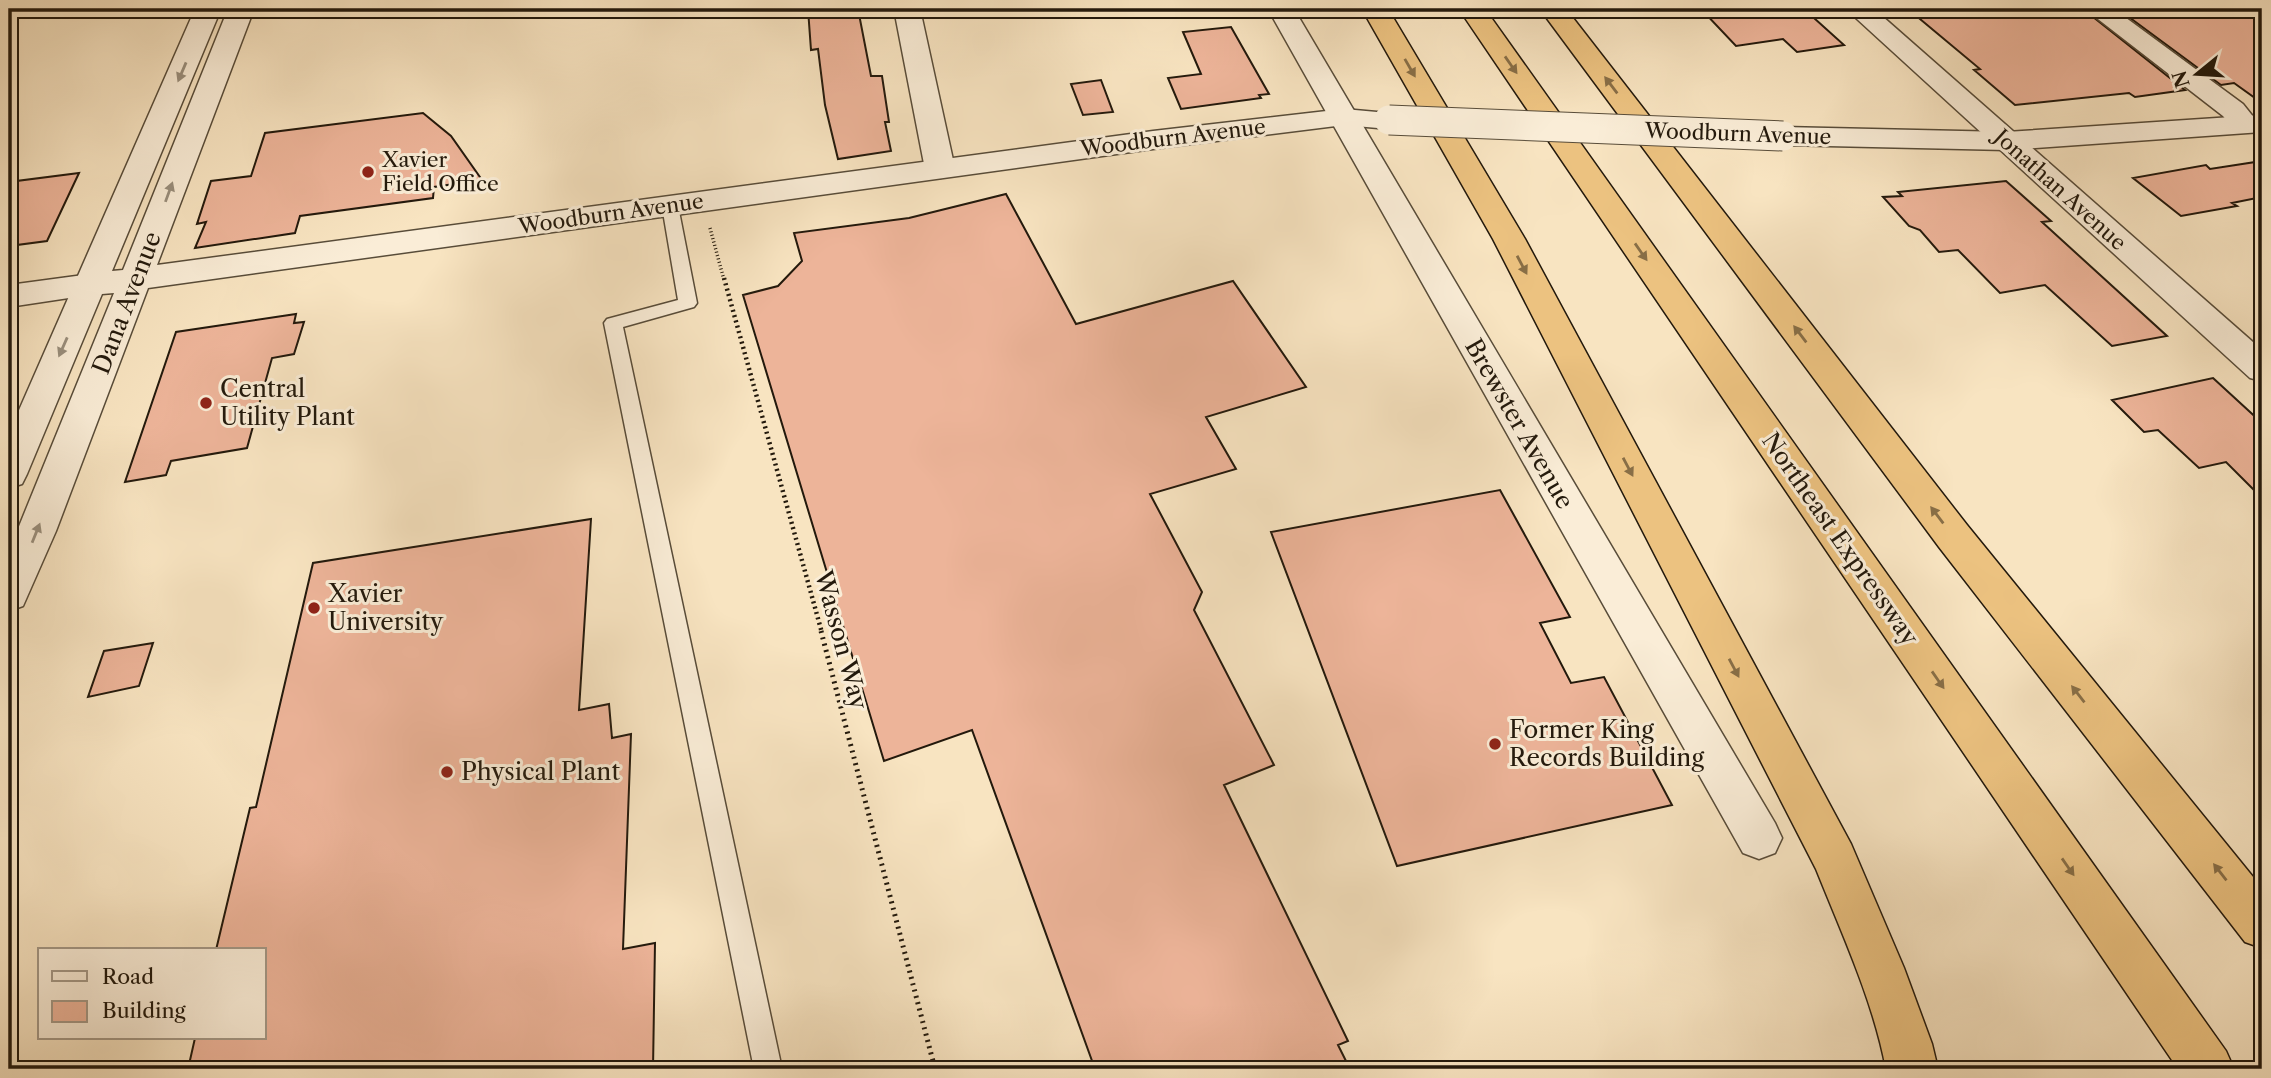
<svg xmlns="http://www.w3.org/2000/svg" width="2271" height="1078" font-family="'Libre Caslon Text',serif">
	<rect width="100%" height="100%" fill="#f8e4c1"/>
	<filter id="stains"><feTurbulence type="fractalNoise" baseFrequency=".00286" numOctaves="4"/><feColorMatrix values="0 0 0 0 .2 0 0 0 0 .09 0 0 0 0 .02 0 0 0 .5 -.17"/></filter>
	<radialGradient id="worn" r=".72"><stop offset=".6" stop-color="#630" stop-opacity="0"/><stop offset="1" stop-color="#630" stop-opacity=".3"/></radialGradient>
	<path fill="#edb499" stroke="#23190c" stroke-width="2" d="M 808,9 L 858,9 L 871,76 L 882,76 L 889,122 L 885,122 L 891,151 L 838,159 L 825,105 L 818,49 L 811,50 Z
		M 1701,9 L 1804,9 L 1844,45 L 1797,52 L 1783,39 L 1736,46 Z
		M 1908,9 L 1952,9 L 1964,15 L 2009,9 L 2083,9 L 2185,90 L 2135,97 L 2129,93 L 2015,105 L 1974,70 L 1980,69 Z
		M 2118,9 L 2191,9 L 2198,14 L 2231,9 L 2262,9 L 2262,103 L 2234,83 L 2221,85 Z
		M 1231,27 L 1269,94 L 1259,95 L 1261,98 L 1181,109 L 1168,78 L 1201,74 L 1183,32 Z
		M 1101,80 L 1113,112 L 1083,115 L 1071,84 Z
		M 423,113 L 451,136 L 482,180 L 434,187 L 433,198 L 300,216 L 295,233 L 195,248 L 206,222 L 197,224 L 211,181 L 251,176 L 265,133 Z
		M 2262,161 L 2262,197 L 2232,203 L 2237,206 L 2181,216 L 2133,178 L 2206,165 L 2210,169 Z
		M 79,173 L 47,241 L 9,246 L 9,182 Z
		M 2006,181 L 2051,221 L 2042,222 L 2167,336 L 2112,346 L 2045,285 L 2000,293 L 1958,250 L 1939,252 L 1920,230 L 1909,226 L 1883,197 L 1902,196 L 1898,192 Z
		M 1006,194 L 1076,324 L 1233,281 L 1306,387 L 1206,417 L 1236,469 L 1150,494 L 1202,592 L 1194,610 L 1274,765 L 1224,785 L 1348,1041 L 1338,1045 L 1350,1069 L 1095,1069 L 972,730 L 884,761 L 743,295 L 778,286 L 802,261 L 794,233 L 909,218 Z
		M 296,314 L 294,323 L 304,322 L 294,354 L 272,358 L 247,448 L 171,461 L 166,475 L 125,482 L 176,332 Z
		M 2213,378 L 2262,423 L 2262,498 L 2226,462 L 2199,468 L 2158,430 L 2144,432 L 2112,400 Z
		M 1500,490 L 1570,617 L 1540,623 L 1571,683 L 1604,677 L 1672,805 L 1397,866 L 1271,532 Z
		M 591,519 L 579,710 L 609,704 L 612,738 L 631,734 L 623,949 L 655,943 L 653,1069 L 188,1069 L 195,1038 L 264,1038 L 264,950 L 216,950 L 250,808 L 256,807 L 313,563 Z
		M 153,643 L 139,686 L 88,697 L 104,651 Z"/>
	<g fill="none" stroke-linecap="round" stroke-linejoin="round">
		<g stroke="#584c39" stroke-width="3">
			<path id="service" d="M 670,201 L 678,206 L 697,303 L 694,307 L 623,327 L 782,1069 L 754,1069 L 604,323 L 607,319 L 678,300 L 662,206 Z"/>
		</g>
		<g stroke="#584c39" stroke-width="3">
			<path id="minor" d="M 894,9 L 920,9 L 955,169 L 950,175 L 940,178 L 930,175 L 925,169 Z
				M 1268,9 L 1294,9 L 1775,823 L 1782,838 L 1775,853 L 1759,859 L 1743,853 Z
				M 1846,9 L 1874,9 L 2262,350 L 2262,381 L 2250,378 Z
				M 2085,9 L 2114,9 L 2243,104 L 2259,124 L 2255,130 C 2239,134 2233,128 2223,116 Z
				M 91,274 L 102,277 L 107,285 L 102,293 L 9,307 L 9,285 Z"/>
		</g>
		<g stroke="#584c39" stroke-width="3">
			<path id="tertiary" d="M 195,9 L 221,9 L 112,271 L 123,270 L 228,9 L 254,9 L 157,265 L 1153,131 L 1344,109 L 1399,114 L 1403,120 L 1399,126 L 1389,129 L 1344,125 L 1153,149 L 148,288 L 56,531 L 23,606 L 9,611 L 9,551 L 114,293 L 102,294 L 27,474 L 22,484 L 9,488 L 9,433 Z
				M 2262,115 L 2262,132 L 2006,150 L 1783,145 L 1773,142 L 1769,136 L 1773,130 L 1783,127 L 2006,132 Z"/>
		</g>
		<g stroke="#23190c" stroke-width="3">
			<path id="motorway" d="M 1362,9 L 1388,9 L 1525,239 L 1851,844 L 1904,968 L 1932,1044 L 1938,1069 L 1886,1069 C 1873,1000 1842,934 1816,869 L 1493,239 Z
				M 1459,9 L 1485,9 L 2226,1051 L 2234,1069 L 2178,1069 Z
				M 1540,9 L 1566,9 L 1967,525 L 2262,888 L 2262,948 L 2245,942 L 1939,547 Z"/>
		</g>
		<path stroke="#23190c" stroke-width="3.5" stroke-dasharray="1 2.5" stroke-linecap="butt" d="M 710,228 L 724,280"/>
		<path stroke="#23190c" stroke-width="4.5" stroke-dasharray="2 3.5" stroke-linecap="butt" d="M 724,278 L 822,633"/>
		<path stroke="#23190c" stroke-width="5" stroke-dasharray="2 4.5" stroke-linecap="butt" d="M 821,631 L 935,1069"/>
		<use href="#service" fill="#faedd7" fill-rule="evenodd"/>
		<use href="#minor" fill="#faedd7" fill-rule="evenodd"/>
		<use href="#tertiary" fill="#faedd7" fill-rule="evenodd"/>
		<use href="#motorway" fill="#ecc280" fill-rule="evenodd"/>
		<g stroke="#584c39" stroke-width="31" stroke-linecap="butt">
			<path id="tertiary-bridge" d="M 1389,120 L 1783,136"/>
		</g>
		<use href="#tertiary-bridge" stroke="#faedd7" stroke-width="29"/>
	</g>
	<defs><path id="oneway-solid" d="M-6-.8H1V-3.2L6.5 0L1 3.2V.8H-6Z" transform="scale(1.75)"/></defs>
	<g fill="#886e46">
		<use href="#oneway-solid" transform="translate(1511 65) rotate(55)"/>
		<use href="#oneway-solid" transform="translate(1410 68) rotate(60)"/>
		<use href="#oneway-solid" transform="translate(1611 85) rotate(-127)"/>
		<use href="#oneway-solid" transform="translate(1641 252) rotate(55)"/>
		<use href="#oneway-solid" transform="translate(1522 265) rotate(62)"/>
		<use href="#oneway-solid" transform="translate(1800 334) rotate(-127)"/>
		<use href="#oneway-solid" transform="translate(1628 467) rotate(62)"/>
		<use href="#oneway-solid" transform="translate(1937 515) rotate(-127)"/>
		<use href="#oneway-solid" transform="translate(1734 668) rotate(62)"/>
		<use href="#oneway-solid" transform="translate(1938 680) rotate(55)"/>
		<use href="#oneway-solid" transform="translate(2078 694) rotate(-128)"/>
		<use href="#oneway-solid" transform="translate(2068 867) rotate(55)"/>
		<use href="#oneway-solid" transform="translate(2220 872) rotate(-128)"/>
	</g>
	<g fill="#998e7c">
		<use href="#oneway-solid" transform="translate(182 72) rotate(113)"/>
		<use href="#oneway-solid" transform="translate(169 192) rotate(-70)"/>
		<use href="#oneway-solid" transform="translate(63 347) rotate(114)"/>
		<use href="#oneway-solid" transform="translate(36 533) rotate(-68)"/>
	</g>
	<g fill="#8f2418" stroke="#faedd7" stroke-width="2.5">
		<circle cx="368" cy="172" r="7"/>
		<circle cx="206" cy="403" r="7"/>
		<circle cx="314" cy="608" r="7"/>
		<circle cx="1495" cy="744" r="7"/>
		<circle cx="447" cy="772" r="7"/>
	</g>
	<g text-anchor="middle" stroke-width="6" stroke-linejoin="round" paint-order="stroke">
		<g font-size="21" fill="#23190c" stroke="#faedd7">
			<text transform="translate(1738 134) rotate(2)" y="7">Woodburn Avenue</text>
			<text transform="translate(1173 138) rotate(-7)" y="7">Woodburn Avenue</text>
			<text transform="translate(2060 190) rotate(42)" y="7">Jonathan Avenue</text>
			<text transform="translate(611 214) rotate(-8)" y="7">Woodburn Avenue</text>
		</g>
		<g font-size="21" fill="#23190c" stroke="#faedd7" text-anchor="start">
			<text x="382" y="167">Xavier<tspan x="382" dy="24">Field Office</tspan></text>
		</g>
		<g font-size="24" fill="#23190c" stroke="#faedd7">
			<text transform="translate(127 303) rotate(-69)" y="8">Dana Avenue</text>
			<text transform="translate(1519 424) rotate(60)" y="8">Brewster Avenue</text>
			<text transform="translate(1840 539) rotate(55)" y="8">Northeast Expressway</text>
			<text transform="translate(841 640) rotate(75)" y="8">Wasson Way</text>
		</g>
		<g font-size="24" fill="#23190c" stroke="#faedd7" text-anchor="start">
			<text x="220" y="397">Central<tspan x="220" dy="28">Utility Plant</tspan></text>
			<text x="328" y="602">Xavier<tspan x="328" dy="28">University</tspan></text>
			<text x="1509" y="738">Former King<tspan x="1509" dy="28">Records Building</tspan></text>
			<text x="461" y="780">Physical Plant</text>
		</g>
	</g>
	<rect width="2271" height="1078" fill="none" stroke="#f8e4c1" stroke-width="35"/>
	<rect x="10" y="10" width="2250" height="1057" fill="none" stroke="#23190c" stroke-width="3.5"/>
	<rect x="18" y="18" width="2236" height="1043" fill="none" stroke="#23190c" stroke-width="2"/>
	<rect x="38" y="948" width="228" height="91" fill="#faedd7" stroke="#a49886" stroke-width="2"/>
	<rect x="52" y="971" width="35" height="10" fill="#faedd7" stroke="#a49886" stroke-width="2"/>
	<text x="102" y="984" font-size="21" fill="#23190c">Road</text>
	<rect x="52" y="1001" width="35" height="21" fill="#edb499" stroke="#a49886" stroke-width="2"/>
	<text x="102" y="1018" font-size="21" fill="#23190c">Building</text>
	<g transform="translate(2197 74) rotate(252)" stroke="#faedd7" stroke-width="5" paint-order="stroke">
	<path d="M0-5L12 26L0 18L-12 26Z" fill="#23190c"/>
	<text y="-10" font-size="19" font-weight="bold" text-anchor="middle" fill="#23190c">N</text>
	</g>
	<rect width="100%" height="100%" filter="url(#stains)"/>
	<rect width="100%" height="100%" fill="url(#worn)"/>
</svg>
